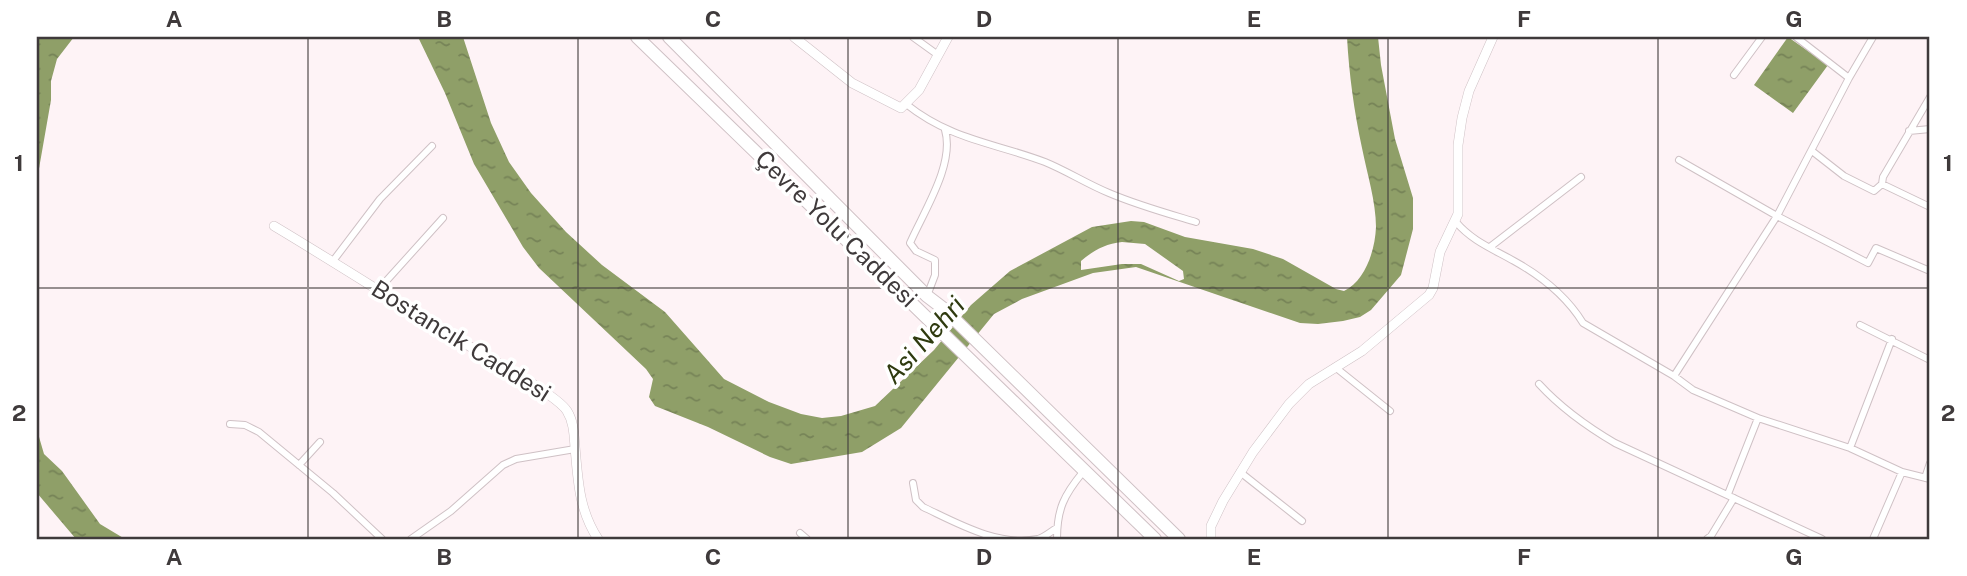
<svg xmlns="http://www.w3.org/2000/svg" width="1967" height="576" font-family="'Public Sans',sans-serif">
	<defs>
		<pattern id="water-ripples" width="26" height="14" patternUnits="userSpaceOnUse" patternTransform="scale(1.75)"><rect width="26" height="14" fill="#8f9f68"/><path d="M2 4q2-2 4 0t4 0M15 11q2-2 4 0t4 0" fill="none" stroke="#768357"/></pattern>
	</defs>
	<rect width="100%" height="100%" fill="#fef3f6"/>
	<path fill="url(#water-ripples)" fill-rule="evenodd" d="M 37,37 L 74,37 L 57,59 L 51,81 L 51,100 L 37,180 Z
		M 418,37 L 463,37 L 491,123 L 509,162 L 531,193 L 566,232 L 602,265 L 665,312 L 724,379 L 769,402 L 801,414 L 822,418 L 841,416 L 875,406 L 934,350 L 971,305 L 1010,271 L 1092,227 L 1131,221 L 1144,222 L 1185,237 L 1253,249 L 1283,259 L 1336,289 L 1344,291 C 1365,281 1375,251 1376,227 C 1376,202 1367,173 1362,148 C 1354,111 1349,74 1347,37 L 1378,37 L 1381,65 L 1395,139 L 1413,198 L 1413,229 L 1401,275 L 1371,310 L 1360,317 L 1343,321 L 1318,324 L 1300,323 L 1136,267 L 1093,273 L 1022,299 L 994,314 L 901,428 L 862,452 L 791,464 L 770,457 L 708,427 L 655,406 L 649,397 L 653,379 L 646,369 L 539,268 L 523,247 L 474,164 L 445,93 ZM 1122,242 L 1145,244 L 1183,271 L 1184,279 L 1179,281 L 1141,264 L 1122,264 L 1081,270 L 1081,261 C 1094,250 1105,244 1122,242 Z
		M 1788,37 L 1828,65 L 1793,113 L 1754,85 Z
		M 37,430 L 44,454 L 62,471 L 100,524 L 125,539 L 76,539 L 37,493 Z"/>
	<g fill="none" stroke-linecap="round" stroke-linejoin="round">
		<g stroke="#cfc1c5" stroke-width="8">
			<path id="street" d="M 913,37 L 938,55
				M 1796,37 L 1849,78
				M 1734,75 L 1762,37
				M 1930,97 L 1883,177 L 1882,184 L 1930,207
				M 906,104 C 951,140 995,143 1045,162 C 1067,171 1087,184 1109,193 C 1137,205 1166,213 1196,222
				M 1909,131 L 1930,129
				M 1812,151 L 1844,176 L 1874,191 L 1882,184
				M 1679,160 L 1777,216 L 1868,263 L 1876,248 L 1930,271
				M 1456,222 C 1472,241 1493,249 1514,261 C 1541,276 1567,297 1583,323 L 1674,376 L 1693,390 L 1758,418
				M 1490,247 L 1581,177
				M 333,261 L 380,199 L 432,146
				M 379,289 L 443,218
				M 927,296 L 935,275 L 935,260 L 916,251 L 910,243 C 924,211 955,164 945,130
				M 1860,325 L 1930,360
				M 1335,367 L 1390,411
				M 1674,376 L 1777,216 L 1849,78 L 1873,37
				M 1539,384 C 1562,409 1586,426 1615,443 L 1822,539
				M 230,424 L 245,425 L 259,432 L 333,493 L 382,539
				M 1850,448 L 1892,339
				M 299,465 L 320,442
				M 1240,472 L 1302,521
				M 1925,478 L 1930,463
				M 913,483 L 916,500 L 923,507 C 957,523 998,547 1038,539 C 1045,537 1051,531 1057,528
				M 1728,494 L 1758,418 L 1850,448 L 1902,472 L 1930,479
				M 800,533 L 807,539
				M 411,539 L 451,511 L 503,465 L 516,459 L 575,449
				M 1057,539 C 1057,509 1064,495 1083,472
				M 1707,539 L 1711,536 L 1734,498
				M 1873,539 L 1902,472"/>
		</g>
		<g stroke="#cfc1c5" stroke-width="10">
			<path id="secondary" d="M 794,37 L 852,83 L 901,108 L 919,90 L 948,37
				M 274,226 C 341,266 407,309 474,349 C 493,360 558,396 567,411 C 574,422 574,436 575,447 C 578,481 579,510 598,539
				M 1211,539 L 1211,526 L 1223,501 L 1253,452 L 1289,404 L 1309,384 L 1362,351 L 1429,295 L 1433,288 L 1440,252 L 1458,214 L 1458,145 L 1462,118 L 1469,91 L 1493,37"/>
		</g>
		<g stroke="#cfc1c5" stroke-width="14">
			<path id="highway" d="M 637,37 L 1155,539
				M 669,37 L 927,296 L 944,309 L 1179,539"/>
		</g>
		<use href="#street" stroke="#fff" stroke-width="6"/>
		<use href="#secondary" stroke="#fff" stroke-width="9"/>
		<use href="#highway" stroke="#fff" stroke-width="12"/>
	</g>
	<path fill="none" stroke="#3f3a3b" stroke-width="2" stroke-opacity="0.55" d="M 308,37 L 308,539M 578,37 L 578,539M 848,37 L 848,539M 1118,37 L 1118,539M 1388,37 L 1388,539M 1658,37 L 1658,539M 37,288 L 1930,288"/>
	<g text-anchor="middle" stroke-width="7" stroke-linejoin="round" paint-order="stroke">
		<g font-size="24" fill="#3f3a3b" stroke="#fff">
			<text transform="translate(836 229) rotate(44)" y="8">Çevre Yolu Caddesi</text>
			<text transform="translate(461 341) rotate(32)" y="8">Bostancık Caddesi</text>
		</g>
		<g font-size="26" font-style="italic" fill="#2f3a0f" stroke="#fff">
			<text transform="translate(924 340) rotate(-48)" y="9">Asi Nehri</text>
		</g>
	</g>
	<rect width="1967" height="576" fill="none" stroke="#ffffff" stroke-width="77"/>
	<rect x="38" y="38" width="1890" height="500" fill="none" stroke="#3f3a3b" stroke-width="2.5"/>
	<g font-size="23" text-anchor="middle" font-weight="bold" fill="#3f3a3b">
		<text x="174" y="27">A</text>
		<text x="444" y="27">B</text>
		<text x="713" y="27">C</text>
		<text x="984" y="27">D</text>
		<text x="1254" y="27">E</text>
		<text x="1524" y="27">F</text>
		<text x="1794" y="27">G</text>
		<text x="19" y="171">1</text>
		<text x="1948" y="171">1</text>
		<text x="19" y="421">2</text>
		<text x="1948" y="421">2</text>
		<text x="174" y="565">A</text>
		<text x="444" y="565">B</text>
		<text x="713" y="565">C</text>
		<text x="984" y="565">D</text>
		<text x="1254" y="565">E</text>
		<text x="1524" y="565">F</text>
		<text x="1794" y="565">G</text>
	</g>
</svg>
